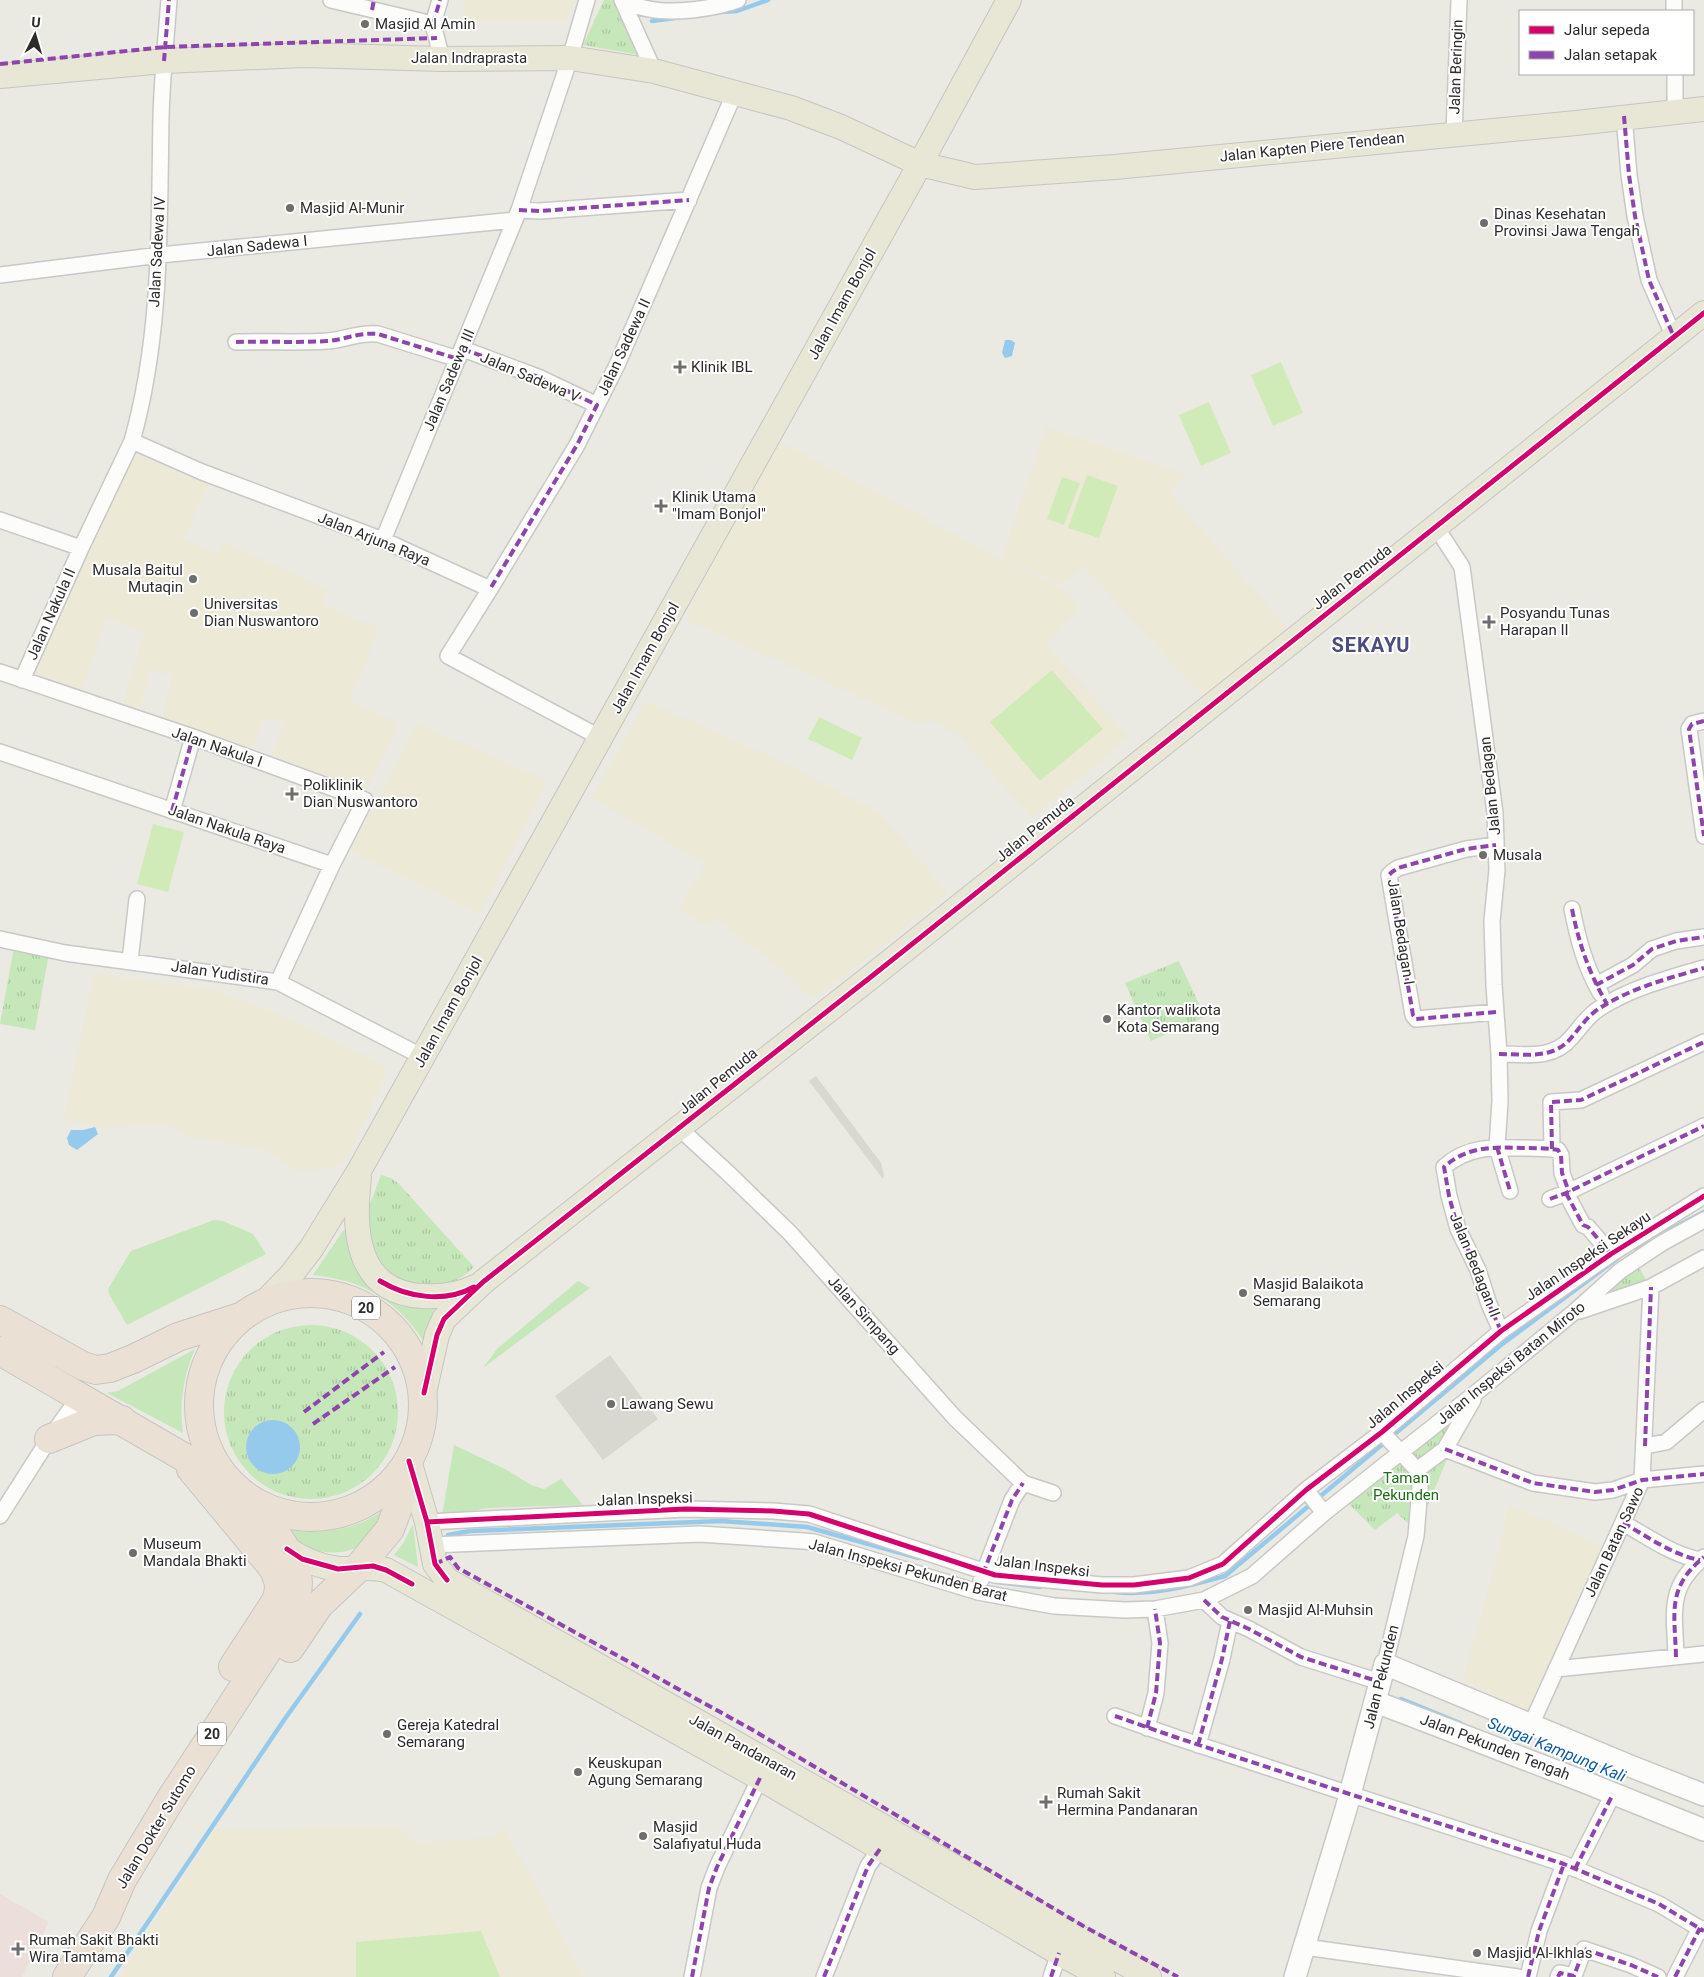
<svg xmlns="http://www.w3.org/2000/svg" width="1704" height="1977" font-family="Roboto,sans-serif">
	<defs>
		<pattern id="park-tufts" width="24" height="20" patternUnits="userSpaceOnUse" patternTransform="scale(1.25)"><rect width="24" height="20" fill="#c6e7ba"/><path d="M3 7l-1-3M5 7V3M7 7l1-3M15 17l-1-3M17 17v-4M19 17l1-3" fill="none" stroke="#aac6a0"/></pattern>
	</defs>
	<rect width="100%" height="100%" fill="#eae9e2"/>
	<path fill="#ede9d7" d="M 464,0 L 574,0 L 566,22 L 463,22 Z
		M 1046,427 L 1185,474 L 1170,493 L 1287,629 L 1203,696 L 1083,566 L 1064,584 L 1002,558 Z
		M 777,440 L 998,557 L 1059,586 L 1081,607 L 1046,644 L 1129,737 L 1032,818 L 960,736 L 927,719 L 924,726 L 685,619 Z
		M 126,444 L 209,482 L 184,539 L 217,554 L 224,542 L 328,590 L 323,604 L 379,629 L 349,701 L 399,723 L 365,791 L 272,755 L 284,723 L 264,717 L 252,750 L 161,722 L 173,676 L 151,669 L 138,714 L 122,707 L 145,632 L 107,618 L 79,696 L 17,674 Z
		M 646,701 L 769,756 L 877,811 L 948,893 L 872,954 L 811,999 L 785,972 L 715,918 L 708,927 L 680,910 L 705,863 L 592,798 Z
		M 417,723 L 547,781 L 479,914 L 351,851 Z
		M 94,974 L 204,988 L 271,1011 L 380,1062 L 385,1070 L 385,1076 L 345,1161 L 336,1167 L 299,1171 L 263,1149 L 187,1136 L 173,1126 L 155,1125 L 103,1127 L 64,1119 Z
		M 1508,1506 L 1527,1512 L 1605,1547 L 1530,1712 L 1463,1680 L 1498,1555 Z
		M 396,1826 L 416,1843 L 487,1838 L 505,1829 L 584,1977 L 120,1977 L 215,1829 Z"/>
	<path fill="#ecdfdb" d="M 0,1894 L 49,1922 L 22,1977 L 0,1977 Z"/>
	<path fill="#c6e7ba" d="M 214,1220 L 223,1221 L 253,1234 L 266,1254 L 127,1325 L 109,1294 L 108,1289 L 131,1251 Z
		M 347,1225 L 435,1303 L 427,1346 C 399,1302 365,1280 313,1275 Z
		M 578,1281 L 590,1288 L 483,1368 L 497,1349 Z
		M 195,1349 C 183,1377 179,1403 183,1433 L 107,1393 L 118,1391 Z
		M 454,1445 L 505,1469 L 531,1485 L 544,1489 L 561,1479 L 583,1505 L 488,1508 L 442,1516 Z
		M 387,1507 C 381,1521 373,1535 361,1545 C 344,1557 309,1554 295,1539 C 292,1537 290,1533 288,1530 C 321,1536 361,1529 387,1507 Z
		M 413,1524 L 418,1567 L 394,1555 L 404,1542 Z"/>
	<path fill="url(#park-tufts)" d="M 604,0 L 615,0 L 641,55 L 583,45 Z
		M 15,942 L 50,948 L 35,1030 L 0,1024 Z
		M 1179,961 L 1205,1017 L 1151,1041 L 1125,983 Z
		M 381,1175 L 391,1178 L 399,1184 L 474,1267 C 450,1291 432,1285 400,1285 L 368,1250 L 369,1207 Z
		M 1635,1261 L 1650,1286 L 1578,1309 Z
		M224 1412a87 87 0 1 1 174 0a87 87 0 1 1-174 0Z
		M 1467,1403 L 1459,1430 L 1417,1532 L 1397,1513 L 1375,1530 L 1343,1498 Z"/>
	<path fill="#d1ebb8" d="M 1281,362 L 1303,413 L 1273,426 L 1251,375 Z
		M 1209,402 L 1231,453 L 1201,466 L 1179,415 Z
		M 1087,475 L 1118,486 L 1099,538 L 1068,528 Z
		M 1062,477 L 1080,483 L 1064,525 L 1047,519 Z
		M 1052,670 L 1103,729 L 1040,781 L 990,722 Z
		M 819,717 L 862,738 L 852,760 L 808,739 Z
		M 153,824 L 184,832 L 168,892 L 137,884 Z
		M 481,1931 L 500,1977 L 356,1977 L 356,1942 Z"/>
	<path fill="#d8d7d0" d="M 816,1076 L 881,1163 L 884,1175 L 883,1179 L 809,1081 Z
		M 610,1355 L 658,1419 L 603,1460 L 555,1396 Z"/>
	<path fill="#95caec" d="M 1005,340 L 1011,340 L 1015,343 L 1012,356 L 1005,358 L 1002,353 Z
		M 95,1127 L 98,1134 L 77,1150 L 69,1145 L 67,1138 L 71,1130 L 83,1130 Z
		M246 1447a27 27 0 1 1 54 0a27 27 0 1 1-54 0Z"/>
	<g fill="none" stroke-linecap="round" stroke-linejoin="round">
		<path stroke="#95caec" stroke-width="4.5" d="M 720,12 L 737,11 L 768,0
			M 652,21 L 675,18
			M 1635,1248 L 1704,1212
			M 448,1535 L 470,1531 L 721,1521 L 807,1527 L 919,1558
			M 998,1582 L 1040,1587
			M 1115,1592 C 1153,1596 1188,1586 1225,1576 L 1501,1345 L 1618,1258
			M 1401,1699 L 1460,1723
			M 111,1977 L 284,1720 L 360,1614"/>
		<g stroke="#c8c8c7" stroke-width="18">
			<path id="street" d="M 331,0 L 433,24 L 442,59
				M 622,0 L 654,71
				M 1674,0 L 1674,11
				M 623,1 C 631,4 640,8 649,9 C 673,14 714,9 738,0
				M 433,24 L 440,0
				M 1675,74 L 1675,111
				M 1624,116 L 1629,175 L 1635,216 L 1649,280 L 1674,337
				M 1454,134 L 1459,0
				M 519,210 L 540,211 L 689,200
				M 0,275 L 160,255 L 515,220
				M 236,342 C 266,341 297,343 327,341 C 345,340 358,332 378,334 L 458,359
				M 463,349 L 538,377 L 597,405
				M 132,441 C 162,335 159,226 161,117 C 162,78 166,39 169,0
				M 0,520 L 81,548
				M 1436,527 L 1462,567 L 1495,813 L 1497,870 L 1492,921 L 1494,985 L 1499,1054 L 1500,1101 L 1497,1147 L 1510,1191
				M 383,540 L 519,210 L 570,58 L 587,0
				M 490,589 L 577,445 L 617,365 L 735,92
				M 0,672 L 193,737 L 365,800 L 332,865 L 278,982
				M 22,680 L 81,548 L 132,441 L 202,472 L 383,540 L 490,589 L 448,656 L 601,738
				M 1704,721 L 1692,724 L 1689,729 L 1704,836
				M 0,752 L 332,865
				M 172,811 L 193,737
				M 1572,909 C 1578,939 1585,967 1601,994
				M 0,939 L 65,953 L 278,982 L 423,1057
				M 130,961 L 137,899
				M 1596,985 L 1633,965 L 1652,949 L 1676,941 L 1704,937
				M 1496,1012 L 1416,1019 L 1413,1015 L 1389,875 L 1392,872 L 1398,868 L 1466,849 L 1496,845
				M 1499,1054 C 1524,1054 1553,1060 1571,1038 C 1580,1028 1588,1015 1600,1008 C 1631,988 1669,978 1704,968
				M 679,1128 L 727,1172 L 790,1233 L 955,1418 L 1023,1483 L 1053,1493
				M 1552,1149 L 1551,1102 L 1581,1100 L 1704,1042
				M 1566,1193 L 1583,1225 L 1588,1227 L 1611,1254
				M 1550,1199 L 1566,1193 L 1704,1126
				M 1580,1311 L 1651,1287 L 1704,1258
				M 1501,1331 L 1489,1304 L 1478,1270 L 1458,1229 L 1449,1196 L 1444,1167 C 1467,1146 1494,1147 1522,1148 C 1534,1148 1546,1148 1558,1150 L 1561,1155 L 1562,1173 L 1569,1192
				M 1382,1432 L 1417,1470
				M 1645,1446 L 1666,1442 L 1704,1410
				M 1445,1449 L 1533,1483 L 1595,1492 L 1613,1490 L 1642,1480 L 1704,1474
				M 1306,1490 L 1324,1513
				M 0,1516 L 49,1439 L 80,1396
				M 427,1522 L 685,1509 L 773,1511 L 809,1514 L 995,1575 L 1102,1585 L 1134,1585 L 1189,1578 L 1223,1564 L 1306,1490 L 1382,1432 L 1501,1331 L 1611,1254 L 1704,1196
				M 1623,1523 C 1647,1536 1672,1555 1700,1560
				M 431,1545 L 700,1534 L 803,1541 L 814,1542 L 978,1592 L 1054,1606 L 1125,1610 L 1155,1609 L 1204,1600 L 1252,1576 L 1324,1513 L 1477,1392 L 1573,1313 L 1620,1271 L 1662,1243 L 1704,1220
				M 981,1580 L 1012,1500 L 1023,1483
				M 1204,1600 L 1222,1617 L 1249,1629 L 1301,1657 L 1380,1682
				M 1676,1657 C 1675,1613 1666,1588 1704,1557
				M 1385,1664 L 1416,1536 L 1420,1487 L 1417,1470 L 1445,1449 L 1473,1400
				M 1556,1669 L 1704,1654
				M 1115,1716 L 1175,1737 L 1564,1864 L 1659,1904 L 1704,1931
				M 1531,1725 L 1642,1480 L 1651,1287
				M 1147,1728 L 1156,1693 L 1160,1643 L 1155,1609
				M 1198,1745 L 1222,1659 L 1230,1621
				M 1575,1869 L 1613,1794
				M 1305,1947 L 1518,1977
				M 692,1977 L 709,1888 L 717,1867 L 760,1778
				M 824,1977 L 868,1866 L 880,1849
				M 1051,1977 L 1059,1953
				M 1528,1977 L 1539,1931 L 1564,1864
				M 1558,1977 L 1560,1973 L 1574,1976 L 1584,1949 L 1631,1965 L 1658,1977
				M 1675,1977 L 1700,1928"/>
		</g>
		<g stroke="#c8c8c7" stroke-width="24">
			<path id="secondary" d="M 1376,1702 L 1582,1781 L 1704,1830
				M 1295,1977 L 1346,1809 L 1385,1664 L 1630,1766 L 1704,1795"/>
		</g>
		<g stroke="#c6c5c2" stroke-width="26">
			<path id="primary" d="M 0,76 L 164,61 L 304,55 L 442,59 L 570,58 L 654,71 L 791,108 L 841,127 L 920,164 L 975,177 L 1115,167 L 1576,123 L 1704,109
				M 359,1178 C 353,1229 355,1292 422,1296 C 440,1297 459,1295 475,1287
				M 263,1304 L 291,1275 L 311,1249 L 359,1171 L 920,164 L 1009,0
				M 424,1393 L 437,1335 L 444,1319 L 483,1282 L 872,976 L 1704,313
				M 409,1461 L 427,1522 L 435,1564 L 447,1580 L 1149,1977
				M 287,1549 C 302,1559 320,1567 339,1569 C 356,1570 369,1565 386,1570 L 760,1778 L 1059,1953 L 1103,1977"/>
		</g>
		<g stroke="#c6c5c2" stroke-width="30">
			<path id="highway" d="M199 1405a112 112 0 1 1 224 0a112 112 0 1 1-224 0Z
				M 0,1320 L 83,1366 L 96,1370 L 110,1368 L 133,1359 L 178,1337 L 240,1317
				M 0,1351 L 232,1485 C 256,1511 288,1540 297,1575 C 300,1589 295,1603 290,1616 L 172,1797 L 122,1880 L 106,1917 L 67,1977
				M 49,1439 L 93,1421 L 122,1420
				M 191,1469 L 273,1568 C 279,1580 281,1588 276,1601 L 233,1667
				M 290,1648 L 319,1605 L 358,1568 L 390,1529 L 399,1505 L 408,1466"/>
		</g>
		<use href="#street" stroke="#fcfcfb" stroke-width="15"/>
		<use href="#secondary" stroke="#fcfcfb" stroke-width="21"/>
		<use href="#primary" stroke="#e8e6d4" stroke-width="24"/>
		<use href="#highway" stroke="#eae1d4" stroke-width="28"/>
		<path stroke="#8e44ad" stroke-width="4" stroke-dasharray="8 4" stroke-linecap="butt" d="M 372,10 L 374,0
			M 433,24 L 440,0
			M 164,61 L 169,0
			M 0,64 L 165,47 L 437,38
			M 1624,116 L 1629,175 L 1635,216 L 1649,280 L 1674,337
			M 519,210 L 540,211 L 689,200
			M 236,342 C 266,341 297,343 327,341 C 345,340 358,332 378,334 L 458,359
			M 463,349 L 538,377 L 597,405 L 577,445 L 490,589
			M 1704,721 L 1692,724 L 1689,729 L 1704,836
			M 172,811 L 193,737
			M 1572,909 C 1579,944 1589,973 1607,1004
			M 1596,985 L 1633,965 L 1652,949 L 1676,941 L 1704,937
			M 1496,1012 L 1416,1019 L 1413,1015 L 1389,875 L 1392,872 L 1398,868 L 1466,849 L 1496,845
			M 1499,1054 C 1524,1054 1553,1060 1571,1038 C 1580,1028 1588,1015 1600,1008 C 1631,988 1669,978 1704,968
			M 1497,1147 L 1510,1191
			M 1552,1149 L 1551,1102 L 1581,1100 L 1704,1042
			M 1566,1193 L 1583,1225 L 1588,1227 L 1611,1254
			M 1550,1199 L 1566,1193 L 1704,1126
			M 1501,1331 L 1489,1304 L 1478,1270 L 1458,1229 L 1449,1196 L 1444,1167 C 1467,1146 1494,1147 1522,1148 C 1534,1148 1546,1148 1558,1150 L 1561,1155 L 1562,1173 L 1569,1192
			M 304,1412 L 384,1352
			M 313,1424 L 395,1367
			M 1645,1446 L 1651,1287
			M 1445,1449 L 1533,1483 L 1595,1492 L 1613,1490 L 1642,1480 L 1704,1474
			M 1623,1523 C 1647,1536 1672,1555 1700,1560
			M 435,1564 L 450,1557 L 458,1568 L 751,1729 L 1085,1927 L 1178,1977
			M 987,1572 L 984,1571 L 1012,1500 L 1023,1483
			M 1204,1600 L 1222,1617 L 1249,1629 L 1301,1657 L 1380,1682
			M 1676,1657 C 1675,1613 1666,1588 1704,1557
			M 1115,1716 L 1175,1737 L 1564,1864 L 1659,1904 L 1704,1931
			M 1147,1728 L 1156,1693 L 1160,1643 L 1155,1609
			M 1198,1745 L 1222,1659 L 1230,1621
			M 1575,1869 L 1613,1794
			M 692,1977 L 709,1888 L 717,1867 L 760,1778
			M 824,1977 L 868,1866 L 880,1849
			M 1051,1977 L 1059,1953
			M 1528,1977 L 1539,1931 L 1564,1864
			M 1558,1977 L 1560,1973 L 1574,1976 L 1584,1949 L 1631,1965 L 1658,1977
			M 1675,1977 L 1700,1928"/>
		<g stroke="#fff" stroke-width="8">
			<path id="cycleway" d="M 380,1281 C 408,1298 445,1303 474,1287
				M 424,1393 L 437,1335 L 444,1319 L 483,1282 L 872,976 L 1704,313
				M 409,1461 L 427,1522 L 435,1564 L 447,1580
				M 427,1522 L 685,1509 L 773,1511 L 809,1514 L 995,1575 L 1102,1585 L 1134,1585 L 1189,1578 L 1223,1564 L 1306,1490 L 1382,1432 L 1501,1331 L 1611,1254 L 1704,1196
				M 287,1549 L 302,1559 L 338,1569 L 373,1566 L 386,1570 L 412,1584"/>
		</g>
		<use href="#cycleway" stroke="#d6006c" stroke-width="5"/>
	</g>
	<g fill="#6e6e6c" stroke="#fff" stroke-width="2">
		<circle cx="365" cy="24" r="5"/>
		<circle cx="290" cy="208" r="5"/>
		<circle cx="1484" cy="223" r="5"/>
		<path d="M677.5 359.5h5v5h5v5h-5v5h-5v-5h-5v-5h5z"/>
		<path d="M658.5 498.5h5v5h5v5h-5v5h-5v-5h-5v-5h5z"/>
		<circle cx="193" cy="579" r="5"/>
		<circle cx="194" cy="613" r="5"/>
		<path d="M1486.5 614.5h5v5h5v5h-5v5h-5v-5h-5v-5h5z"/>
		<path d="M289.5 786.5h5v5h5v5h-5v5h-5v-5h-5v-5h5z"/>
		<circle cx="1483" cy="855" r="5"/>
		<circle cx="1107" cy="1019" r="5"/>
		<circle cx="1243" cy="1293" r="5"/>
		<circle cx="611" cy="1404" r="5"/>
		<circle cx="133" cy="1553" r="5"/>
		<circle cx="1248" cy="1610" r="5"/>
		<circle cx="387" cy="1734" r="5"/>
		<circle cx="578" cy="1772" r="5"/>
		<path d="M1043.5 1794.5h5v5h5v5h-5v5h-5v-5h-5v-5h5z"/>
		<circle cx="643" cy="1836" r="5"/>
		<path d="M15.5 1941.5h5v5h5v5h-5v5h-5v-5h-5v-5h5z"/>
		<circle cx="1477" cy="1953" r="5"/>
	</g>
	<g text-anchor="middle" stroke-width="4" stroke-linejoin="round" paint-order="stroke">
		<g fill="#fff" stroke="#6b6b6b" stroke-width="1">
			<rect x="352" y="1296.5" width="28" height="23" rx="4"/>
			<rect x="198" y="1722.5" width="28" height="23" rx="4"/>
		</g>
		<g font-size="14" font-weight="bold" fill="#2c2c2c">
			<text x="366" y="1313">20</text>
			<text x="212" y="1739">20</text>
		</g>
		<g font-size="15" fill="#2c2c2c" stroke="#fff" text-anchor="start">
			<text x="375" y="29">Masjid Al Amin</text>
			<text x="300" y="213">Masjid Al-Munir</text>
			<text x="1494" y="219">Dinas Kesehatan<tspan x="1494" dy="17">Provinsi Jawa Tengah</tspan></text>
			<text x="691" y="372">Klinik IBL</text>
			<text x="672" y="502">Klinik Utama<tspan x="672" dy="17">"Imam Bonjol"</tspan></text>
			<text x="183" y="575" text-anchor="end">Musala Baitul<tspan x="183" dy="17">Mutaqin</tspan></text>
			<text x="204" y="609">Universitas<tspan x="204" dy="17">Dian Nuswantoro</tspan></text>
			<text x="1500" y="618">Posyandu Tunas<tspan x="1500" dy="17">Harapan II</tspan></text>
			<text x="303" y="790">Poliklinik<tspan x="303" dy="17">Dian Nuswantoro</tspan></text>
			<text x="1493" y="860">Musala</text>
			<text x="1117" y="1015">Kantor walikota<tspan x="1117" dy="17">Kota Semarang</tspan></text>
			<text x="1253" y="1289">Masjid Balaikota<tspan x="1253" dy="17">Semarang</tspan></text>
			<text x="621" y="1409">Lawang Sewu</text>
			<text x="143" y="1549">Museum<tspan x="143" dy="17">Mandala Bhakti</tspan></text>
			<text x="1258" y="1615">Masjid Al-Muhsin</text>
			<text x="397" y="1730">Gereja Katedral<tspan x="397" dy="17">Semarang</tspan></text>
			<text x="588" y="1768">Keuskupan<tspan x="588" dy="17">Agung Semarang</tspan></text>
			<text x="1057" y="1798">Rumah Sakit<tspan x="1057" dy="17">Hermina Pandanaran</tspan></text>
			<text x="653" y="1832">Masjid<tspan x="653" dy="17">Salafiyatul Huda</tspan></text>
			<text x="29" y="1945">Rumah Sakit Bhakti<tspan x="29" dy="17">Wira Tamtama</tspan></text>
			<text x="1487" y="1958">Masjid Al-Ikhlas</text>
		</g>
		<g font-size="15" fill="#2c2c2c" stroke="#fff">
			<text x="469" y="63">Jalan Indraprasta</text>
			<text transform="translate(1456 67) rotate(-88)" y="5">Jalan Beringin</text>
			<text transform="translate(1312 147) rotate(-6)" y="5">Jalan Kapten Piere Tendean</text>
			<text transform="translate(257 246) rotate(-6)" y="5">Jalan Sadewa I</text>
			<text transform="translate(157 252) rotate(-87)" y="5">Jalan Sadewa IV</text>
			<text transform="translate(842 304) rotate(-61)" y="5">Jalan Imam Bonjol</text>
			<text transform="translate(624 347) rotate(-65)" y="5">Jalan Sadewa II</text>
			<text transform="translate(530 377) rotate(23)" y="5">Jalan Sadewa V</text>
			<text transform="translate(449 380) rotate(-67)" y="5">Jalan Sadewa III</text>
			<text transform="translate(374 539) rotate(22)" y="5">Jalan Arjuna Raya</text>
			<text transform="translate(1352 577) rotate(-38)" y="5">Jalan Pemuda</text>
			<text transform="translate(51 614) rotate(-66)" y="5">Jalan Nakula II</text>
			<text transform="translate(645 658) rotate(-61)" y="5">Jalan Imam Bonjol</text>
			<text transform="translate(217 747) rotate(19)" y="5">Jalan Nakula I</text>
			<text transform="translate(1490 786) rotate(-96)" y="5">Jalan Bedagan</text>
			<text transform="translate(227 829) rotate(19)" y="5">Jalan Nakula Raya</text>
			<text transform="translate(1035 829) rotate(-39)" y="5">Jalan Pemuda</text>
			<text transform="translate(1401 932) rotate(81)" y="5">Jalan Bedagan I</text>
			<text transform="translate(220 973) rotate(8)" y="5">Jalan Yudistira</text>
			<text transform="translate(448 1012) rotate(-61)" y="5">Jalan Imam Bonjol</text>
			<text transform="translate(718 1081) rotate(-39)" y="5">Jalan Pemuda</text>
			<text transform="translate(1588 1256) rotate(-34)" y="5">Jalan Inspeksi Sekayu</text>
			<text transform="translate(1475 1265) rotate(68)" y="5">Jalan Bedagan II</text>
			<text transform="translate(864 1315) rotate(48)" y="5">Jalan Simpang</text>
			<text transform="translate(1511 1363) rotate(-39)" y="5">Jalan Inspeksi Batan Miroto</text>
			<text transform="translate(1405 1395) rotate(-40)" y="5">Jalan Inspeksi</text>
			<text transform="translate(645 1499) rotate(-2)" y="5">Jalan Inspeksi</text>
			<text transform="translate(1614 1542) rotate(-65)" y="5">Jalan Batan Sawo</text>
			<text transform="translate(1042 1566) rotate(7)" y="5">Jalan Inspeksi</text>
			<text transform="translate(908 1570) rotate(15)" y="5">Jalan Inspeksi Pekunden Barat</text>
			<text transform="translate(1381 1677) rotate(-76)" y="5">Jalan Pekunden</text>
			<text transform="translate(743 1747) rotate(29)" y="5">Jalan Pandanaran</text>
			<text transform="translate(1495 1747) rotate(21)" y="5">Jalan Pekunden Tengah</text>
			<text transform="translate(156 1827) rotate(-59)" y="5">Jalan Dokter Sutomo</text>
		</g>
		<g font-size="15" fill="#1f6c19" stroke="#fff">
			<text x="1406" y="1483">Taman<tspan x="1406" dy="17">Pekunden</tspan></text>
		</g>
		<g font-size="16" font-style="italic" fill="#0b59a2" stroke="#fff">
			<text transform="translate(1557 1749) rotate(22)" y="6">Sungai Kampung Kali</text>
		</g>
		<g font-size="20" font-weight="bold" letter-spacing="1" fill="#4b4d7f" stroke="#fff">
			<text x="1371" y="652">SEKAYU</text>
		</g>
	</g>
	<rect x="1519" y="10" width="175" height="65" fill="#ffffff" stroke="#ababab"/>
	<rect x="1529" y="26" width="25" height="8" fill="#d6006c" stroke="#ababab"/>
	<text x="1564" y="35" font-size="15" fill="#2c2c2c">Jalur sepeda</text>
	<rect x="1529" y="51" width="25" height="8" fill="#8e44ad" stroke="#ababab"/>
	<text x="1564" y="60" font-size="15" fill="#2c2c2c">Jalan setapak</text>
	<g transform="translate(35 35) rotate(5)" stroke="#ffffff" stroke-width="4" paint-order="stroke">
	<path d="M0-4L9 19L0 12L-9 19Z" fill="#2c2c2c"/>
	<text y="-8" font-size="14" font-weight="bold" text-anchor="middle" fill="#2c2c2c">U</text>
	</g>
</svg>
